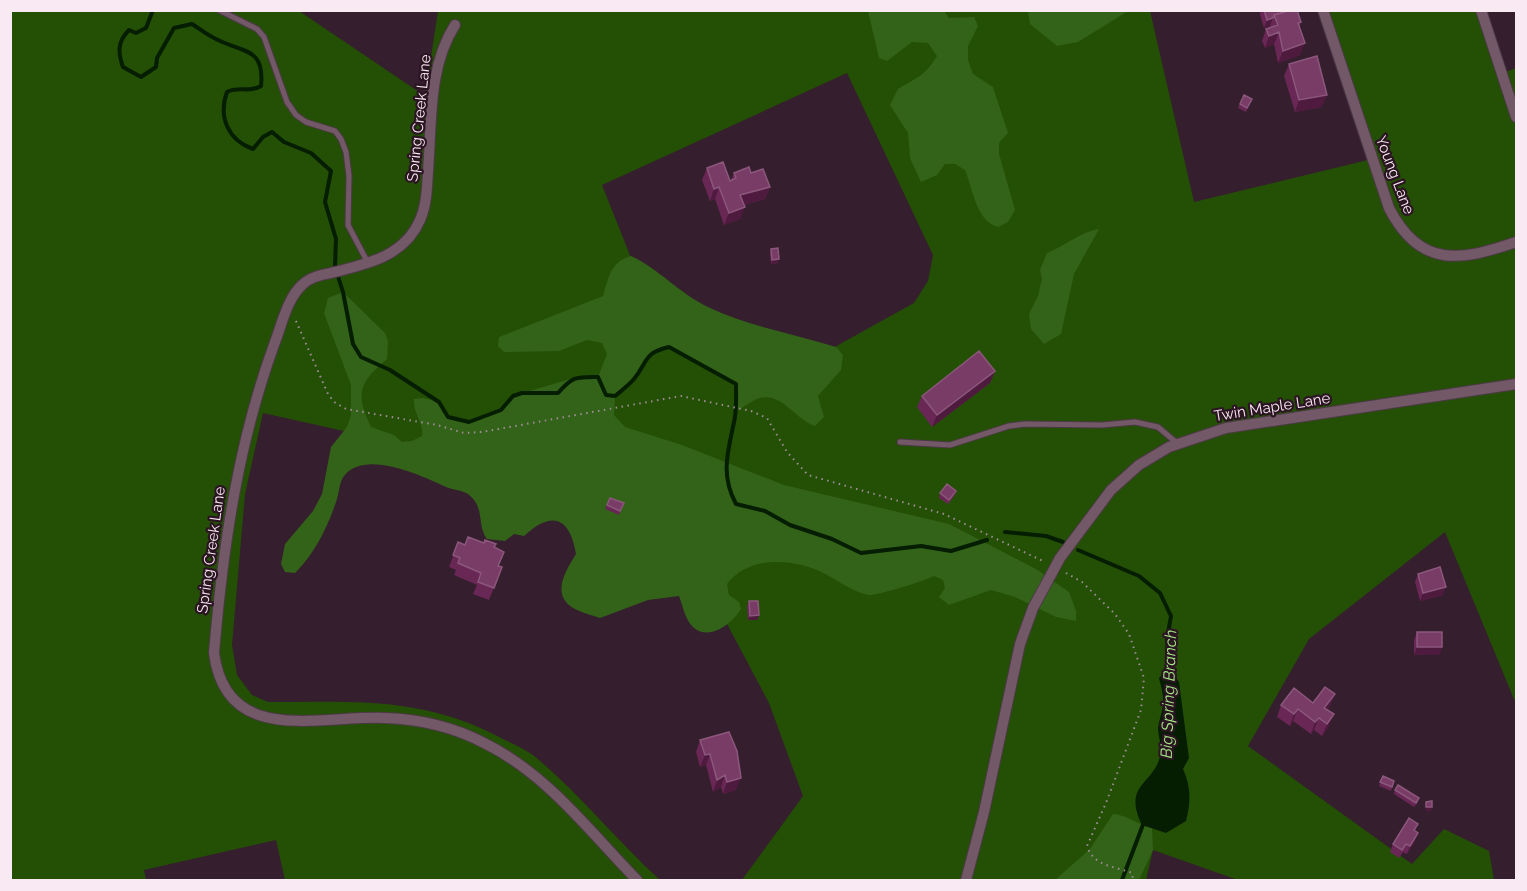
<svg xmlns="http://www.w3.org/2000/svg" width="1527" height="891" font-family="Raleway,sans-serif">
	<rect width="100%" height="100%" fill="#351e2d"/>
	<path fill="#245005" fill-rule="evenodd" d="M 10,11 L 299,11 L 425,96 L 438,11 L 1150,11 L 1194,202 L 1372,159 L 1323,11 L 1481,11 L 1503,73 L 1516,68 L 1516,704 L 1445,532 L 1309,639 L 1248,746 L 1412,864 L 1444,829 L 1489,851 L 1494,880 L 1238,880 L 1153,850 L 1146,880 L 742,880 L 803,796 L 769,703 L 684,543 L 600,488 L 263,413 L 245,494 L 232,645 L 237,675 L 252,695 L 268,702 C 353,702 423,696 501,738 C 511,743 523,748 533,755 C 579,793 616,840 660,880 L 285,880 L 276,840 L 144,870 L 146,880 L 11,880 ZM 847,73 L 933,255 L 928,281 L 914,303 L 813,359 L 647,298 L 602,185 Z"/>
	<path fill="#336318" d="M 868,11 L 944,11 L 949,18 L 974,17 L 978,26 L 968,46 L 968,60 L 973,74 L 993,87 L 1008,133 L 999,143 L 999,154 L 1015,210 L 1008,222 L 998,227 C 976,221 973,189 965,170 L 955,164 L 945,164 L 937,175 L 921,182 L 910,158 L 908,133 L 890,105 L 898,89 C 916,78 925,76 937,56 L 928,43 L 912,42 L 887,61 L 879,58 Z
		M 1028,11 L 1028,10 L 1128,11 L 1078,42 L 1057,46 L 1030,24 Z
		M 1099,229 L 1074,274 L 1061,334 L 1044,344 L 1031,329 L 1029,314 L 1038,296 L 1042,279 L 1040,270 L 1047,253 C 1065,246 1080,232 1099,229 Z
		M 631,256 C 659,269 679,293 708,307 C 747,326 794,334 836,347 L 843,355 L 841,370 L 818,396 L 824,417 L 815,426 C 796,420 782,392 760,398 C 752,400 743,408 735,412 L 736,384 L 669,347 L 655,350 L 644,360 L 634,379 L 615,396 L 614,415 L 625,427 L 682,445 L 784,485 L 949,524 L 1036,569 L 1069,592 L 1076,611 L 1076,621 L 1056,617 L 1015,597 L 991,590 L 949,605 L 939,597 L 945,588 L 943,580 L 934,576 C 924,581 877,596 868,595 C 850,591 834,577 817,570 C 788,558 747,557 727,584 L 729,595 L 739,602 L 741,609 C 733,623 709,642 693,627 C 685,620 683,606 679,596 L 648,600 L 600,618 C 591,615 576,611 569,605 C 552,591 568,567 576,554 C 570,517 552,510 524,536 L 514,534 L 505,541 L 487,539 C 476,524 486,508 468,494 C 462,490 453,490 446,487 C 422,476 365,449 344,476 C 339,482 339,495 336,502 C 327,529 314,554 295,573 L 285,572 L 281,564 L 285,544 L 313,511 L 322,494 L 331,447 L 347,427 L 351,415 L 351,385 L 324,313 L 328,298 L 343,292 L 385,333 L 388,341 L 387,359 C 359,383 355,393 371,427 L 394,435 L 402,442 L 412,441 L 422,436 C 424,422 413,414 414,399 L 423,398 L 439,402 L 448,417 L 469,422 L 501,410 L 513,396 L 570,379 L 598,377 L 607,354 L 602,343 L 587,340 L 559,351 L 504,352 L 498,346 L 499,337 L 603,296 C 609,277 610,262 631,256 Z
		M 1113,814 C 1128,815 1138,825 1152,828 L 1153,850 L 1139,880 L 1055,880 L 1090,849 Z"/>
	<path fill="#051d00" d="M 1169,667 L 1179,682 L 1189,758 L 1183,769 C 1191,787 1191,802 1186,821 L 1166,833 L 1142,825 C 1121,782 1157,785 1161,751 C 1161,743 1158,735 1158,728 C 1159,720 1162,713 1163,705 C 1164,696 1161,686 1159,678 Z"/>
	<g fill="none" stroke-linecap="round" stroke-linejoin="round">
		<path stroke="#051d00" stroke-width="4" d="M 153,10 L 146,28 L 136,33 L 129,30 C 117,42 118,53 123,67 L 141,77 L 156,67 L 157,58 L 174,28 L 192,24 C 200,29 207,35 216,39 C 243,53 265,47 261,86 C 250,93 238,86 227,92 C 218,117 228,140 253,149 L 263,137 L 272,132 L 284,142 L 311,153 L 331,171 L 325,202 L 336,239 L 335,267 L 343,292 L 353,344 L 361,357 L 390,370 L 439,402 L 448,417 L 469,422 L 501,410 L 513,396 L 522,393 L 558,393 C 573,376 576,377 598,377 L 606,395 L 615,396 C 621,391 629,385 634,379 C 648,362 643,353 669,347 L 736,384 C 736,397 737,410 734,422 C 728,452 720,474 736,504 L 765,511 L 790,525 L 832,539 L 861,553 L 921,546 L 951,551 L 987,540
			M 1005,532 L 1046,536 L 1063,542
			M 1078,550 L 1139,576 L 1160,593 L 1171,616 L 1167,639 L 1169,671
			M 1122,880 L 1144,822"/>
		<g stroke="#4d3946" stroke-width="7">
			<path id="service" d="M 219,10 L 257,29 L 264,37 L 287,102 L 296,115 L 306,122 L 335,131 L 341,139 L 346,152 L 349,176 L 348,225 L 368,263
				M 900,442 L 950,445 L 1009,426 L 1025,424 L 1102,425 L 1135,422 L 1158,427 L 1178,444"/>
		</g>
		<g stroke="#4d3946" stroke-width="12">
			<path id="minor" d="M 1323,10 L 1389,208 C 1420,269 1461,261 1516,242
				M 1481,10 L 1516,117
				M 455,25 C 428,67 432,122 428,171 C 427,187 427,204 420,220 C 404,257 366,264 331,273 C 321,275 310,277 302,285 C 287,299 282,324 275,342 C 238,443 223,546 214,653 C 226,747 320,715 385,718 C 420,719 456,728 486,744 C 548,775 590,832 637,880
				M 966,880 L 984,812 L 1020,644 L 1033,608 L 1060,558 L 1111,490 L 1139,465 L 1169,447 L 1226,428 L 1516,384"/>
		</g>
		<path stroke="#9f8c98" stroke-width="2" stroke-dasharray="1.5 4.5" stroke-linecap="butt" d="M 296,321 L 328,394 L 334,402 L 346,409 L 437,425 L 464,433 L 482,432 L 681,396 L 751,411 L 767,418 L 787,452 L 808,475 L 944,514 L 1045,562
			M 1066,573 L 1082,582 L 1115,614 L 1129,634 L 1144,678 L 1141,710 L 1106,803 L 1087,846 C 1093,866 1114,866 1132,873 L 1133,880"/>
		<use href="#service" stroke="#735868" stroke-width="5"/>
		<use href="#minor" stroke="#735868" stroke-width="10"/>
	</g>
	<path fill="#692755" d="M 1261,10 L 1281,10 L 1282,13 L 1301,22 L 1299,28 L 1300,55 L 1278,63 L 1274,44 L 1265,48 L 1262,41 L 1266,29 L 1270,28 L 1270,26 L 1264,28 L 1260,15 Z
		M 1289,64 L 1322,107 L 1295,112 L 1284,76 Z
		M 1244,95 L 1252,99 L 1246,112 L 1238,108 Z
		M 707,168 L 730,181 L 731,180 L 734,173 L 751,173 L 770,187 L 765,199 L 744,205 L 740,219 L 724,225 L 715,199 L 710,201 L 702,180 Z
		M 771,249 L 778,263 L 771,264 L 770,253 Z
		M 995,371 L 990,383 L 932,427 L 917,407 L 922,396 Z
		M 956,491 L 955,495 L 948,504 L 939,498 L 940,493 Z
		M 610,498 L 624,503 L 619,515 L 605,509 Z
		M 458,542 L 465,545 L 484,543 L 494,547 L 499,566 L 502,567 L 489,600 L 473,594 L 477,585 L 454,575 L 456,570 L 449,567 Z
		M 1418,574 L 1443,595 L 1420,601 L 1415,582 Z
		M 749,601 L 759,615 L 757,620 L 748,620 L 747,606 Z
		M 1417,632 L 1442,647 L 1439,655 L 1414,655 L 1414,640 Z
		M 1335,694 L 1330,706 L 1327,710 L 1329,726 L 1322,736 L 1314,730 L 1311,734 L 1293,721 L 1290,726 L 1277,717 L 1281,705 L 1313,703 Z
		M 700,740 L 736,790 L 723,794 L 721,787 L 713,792 L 706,765 L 700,767 L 696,752 Z
		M 1383,776 L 1394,781 L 1391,791 L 1379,786 Z
		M 1395,790 L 1418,802 L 1414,807 L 1394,794 Z
		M 1415,831 L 1415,841 L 1407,854 L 1403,852 L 1399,858 L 1390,852 L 1393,844 Z"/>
	<path fill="#4e1a3e" d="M 1273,18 L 1270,26 L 1264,28 L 1267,20 Z
		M 1279,32 L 1274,44 L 1265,48 L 1269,36 Z
		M 1305,43 L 1300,55 L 1278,63 L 1283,51 Z
		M 1327,95 L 1322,107 L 1295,112 L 1299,100 Z
		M 719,187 L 715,199 L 710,201 L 714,189 Z
		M 770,187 L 765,199 L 736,207 L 740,195 Z
		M 745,207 L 740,219 L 724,225 L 729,213 Z
		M 779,259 L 778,263 L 771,264 L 772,260 Z
		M 995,371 L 990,383 L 932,427 L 937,415 Z
		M 1446,587 L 1443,595 L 1420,601 L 1423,593 Z
		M 759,615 L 757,620 L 748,620 L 750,616 Z
		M 1417,647 L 1442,647 L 1439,655 L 1414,655 Z
		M 1335,694 L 1330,706 L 1320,719 L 1324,708 Z
		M 1298,709 L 1293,721 L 1290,726 L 1294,714 Z
		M 1334,714 L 1329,726 L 1322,736 L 1327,724 Z
		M 1319,718 L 1314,730 L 1311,734 L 1315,722 Z
		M 710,754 L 706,765 L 700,767 L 705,755 Z
		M 725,775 L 721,787 L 713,792 L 717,780 Z
		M 741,778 L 736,790 L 723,794 L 727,782 Z
		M 1426,807 L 1432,807 L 1431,811 L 1425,811 Z
		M 1418,833 L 1415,841 L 1407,854 L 1410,846 Z"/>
	<path fill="#783c66" stroke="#8c577c" stroke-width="1.5" d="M 1264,10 L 1281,10 L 1282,13 L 1274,15 L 1273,18 L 1267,20 Z
		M 1291,10 L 1297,10 L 1301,22 L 1298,23 L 1305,43 L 1283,51 L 1279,32 L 1269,36 L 1266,29 L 1278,25 L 1274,15 Z
		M 1317,56 L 1327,95 L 1299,100 L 1289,64 Z
		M 1244,95 L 1252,99 L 1247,108 L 1240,104 Z
		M 723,162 L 730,181 L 736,178 L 734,173 L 749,167 L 751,173 L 763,169 L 770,187 L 740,195 L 745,207 L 729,213 L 719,187 L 714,189 L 707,168 Z
		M 778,248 L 779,259 L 772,260 L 771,249 Z
		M 979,351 L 995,371 L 937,415 L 922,396 Z
		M 947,484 L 956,491 L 949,500 L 940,493 Z
		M 610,498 L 624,503 L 620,511 L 607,505 Z
		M 468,537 L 484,543 L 485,540 L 496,544 L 494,547 L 504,552 L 498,566 L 502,567 L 494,588 L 478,582 L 481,573 L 458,563 L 460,558 L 453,555 L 458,542 L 465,545 Z
		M 1440,567 L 1446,587 L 1423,593 L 1418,574 Z
		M 749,601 L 758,601 L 759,615 L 750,616 Z
		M 1417,632 L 1442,632 L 1442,647 L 1417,647 Z
		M 1325,687 L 1335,694 L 1324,708 L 1334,714 L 1327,724 L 1319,718 L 1315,722 L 1298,709 L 1294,714 L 1281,705 L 1294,688 L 1313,703 Z
		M 729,732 L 737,751 L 741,778 L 727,782 L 725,775 L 717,780 L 710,754 L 705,755 L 700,740 Z
		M 1383,776 L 1394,781 L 1392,787 L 1380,782 Z
		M 1398,785 L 1419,798 L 1416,803 L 1395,790 Z
		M 1432,801 L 1432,807 L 1426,807 L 1426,802 Z
		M 1409,818 L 1418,824 L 1414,830 L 1418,833 L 1410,846 L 1406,844 L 1402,850 L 1393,844 Z"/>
	<g text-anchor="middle" stroke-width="4.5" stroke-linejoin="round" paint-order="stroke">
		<g font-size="15" fill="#f9e9f2" stroke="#2b1523">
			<text transform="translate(419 118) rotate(-84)" y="5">Spring Creek Lane</text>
			<text transform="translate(1395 175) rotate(69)" y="5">Young Lane</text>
			<text transform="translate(1272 407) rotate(-9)" y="5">Twin Maple Lane</text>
			<text transform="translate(211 550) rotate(-82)" y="5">Spring Creek Lane</text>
		</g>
		<g font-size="16" font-style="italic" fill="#a4e885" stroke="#2b1523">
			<text transform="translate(1168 694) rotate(-88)" y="6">Big Spring Branch</text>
		</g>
	</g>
	<rect width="1527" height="891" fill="none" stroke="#f9e9f2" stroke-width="24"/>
</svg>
